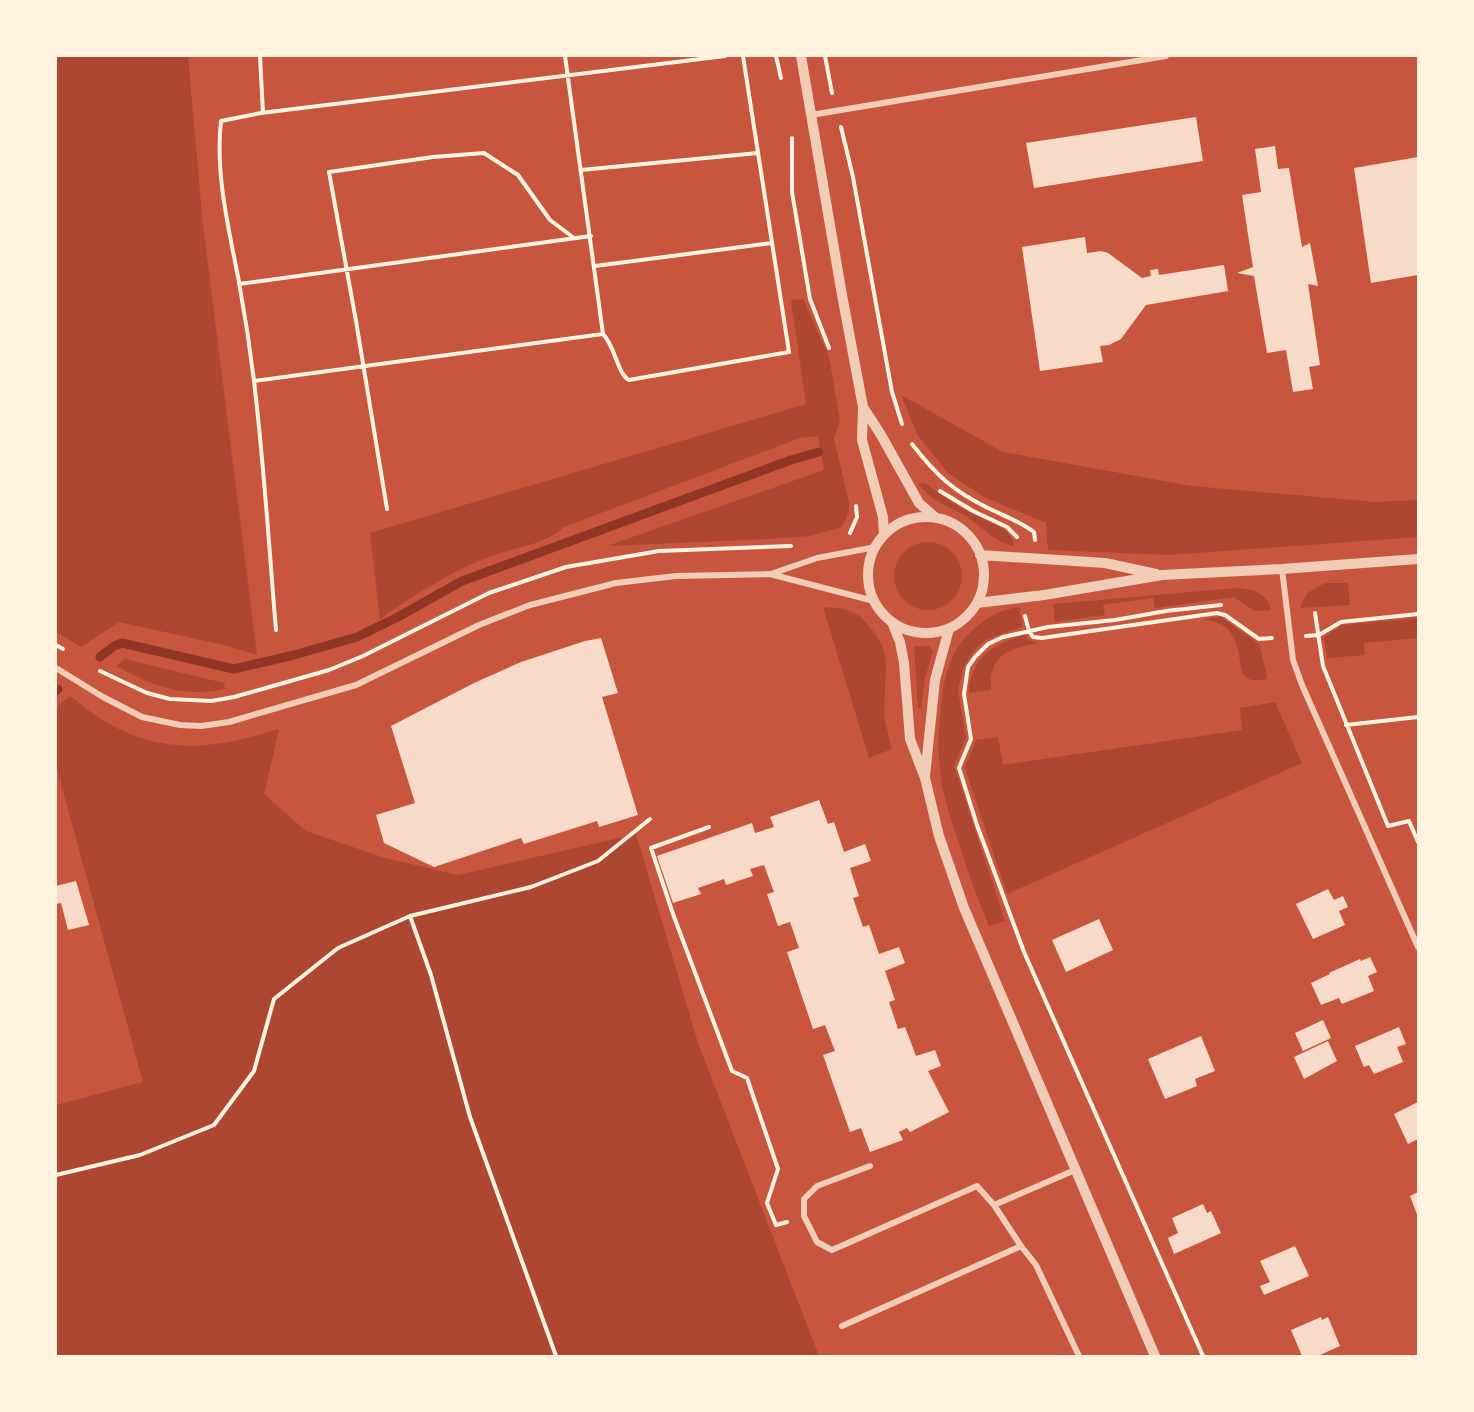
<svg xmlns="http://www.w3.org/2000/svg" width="1474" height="1412" font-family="Figtree,sans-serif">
	<rect width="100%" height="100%" fill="#c8553d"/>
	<path fill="#ae4732" d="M 56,56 L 188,56 L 202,216 L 257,655 L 224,645 L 119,622 L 81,647 L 56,632 Z
		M 803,299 L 829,357 L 840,421 L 834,439 L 849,502 L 849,511 L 842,527 L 809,536 L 767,539 L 607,546 L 824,470 L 818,436 L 800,438 L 564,527 C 544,546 513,547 488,557 C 450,573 413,595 380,619 L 370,533 L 806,404 L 791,300 Z
		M 901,395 L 1003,452 L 1192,486 L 1375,502 L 1418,500 L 1418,537 L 1168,555 L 1048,550 L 1046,523 L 984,497 L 948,473 L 918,436 Z
		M 925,483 L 957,506 L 1006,530 L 1013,540 L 1014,547 C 995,541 985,530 970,519 C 953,506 932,504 919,484 Z
		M894 576a34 34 0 1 1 68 0a34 34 0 1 1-68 0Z
		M 1325,583 L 1348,583 L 1350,605 L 1300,608 L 1307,593 Z
		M 1237,588 C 1253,589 1267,593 1271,610 L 1254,611 L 1234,597 L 1155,608 L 1153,598 L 1103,605 L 1105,615 L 1055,622 L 1053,604 Z
		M 823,607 L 844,609 L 860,616 L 874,632 L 883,647 L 886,661 L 884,717 L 892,749 L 869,758 Z
		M 1020,607 L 1022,627 L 987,639 L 976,648 L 963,668 L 958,690 L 966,738 L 954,766 L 1005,921 L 989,926 C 977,898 967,869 958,840 C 950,817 942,793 940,769 C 937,746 939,723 942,700 C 945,671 952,648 975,628 C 989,616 1002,609 1020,607 Z
		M 1221,617 L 1260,645 L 1267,679 C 1256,681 1249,682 1242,673 C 1237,645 1238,625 1204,619 Z
		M 1418,618 L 1418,638 L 1364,643 L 1365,655 L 1327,658 L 1324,637 L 1342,625 Z
		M 1025,635 L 1030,641 L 1039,643 C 1009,648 988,655 991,690 L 969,693 C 970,659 994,643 1025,635 Z
		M 914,646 L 929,646 L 933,651 L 925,678 L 921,708 L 918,708 Z
		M 125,659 L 224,683 L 225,689 C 183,698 152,686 116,666 Z
		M 70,696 C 81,704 92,714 104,721 C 163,756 216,749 279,729 L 264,794 L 306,831 L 385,858 L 458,875 L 636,834 L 698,1043 L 819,1356 L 56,1356 L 56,1105 L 143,1082 L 56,766 L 56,707 Z
		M 1275,702 L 1302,763 L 1007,894 L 965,768 L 976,740 L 998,737 L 1003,765 L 1242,730 L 1240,708 Z"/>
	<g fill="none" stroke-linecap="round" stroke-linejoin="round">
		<path stroke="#8f3625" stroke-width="9" d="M 100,657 L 114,646 L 122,643 L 234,669 L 294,655 L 357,637 L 396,618 L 462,581 L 791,460 L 819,452
			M 56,691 L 58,689"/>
	</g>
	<path fill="#f7dbc8" d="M 1196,117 L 1203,161 L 1034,188 L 1026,143 Z
		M 1275,146 L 1278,169 L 1289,168 L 1302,247 L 1310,243 L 1318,286 L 1308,284 L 1320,365 L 1309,367 L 1313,389 L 1293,392 L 1286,350 L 1267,353 L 1254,276 L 1237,273 L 1253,267 L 1242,195 L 1261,192 L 1255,149 Z
		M 1418,157 L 1418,275 L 1371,283 L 1354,168 Z
		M 1085,237 L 1087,253 L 1101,251 L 1108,253 L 1142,278 L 1151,276 L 1150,270 L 1158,269 L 1159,275 L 1224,265 L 1228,291 L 1146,305 L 1121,339 L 1109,345 L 1100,346 L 1103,362 L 1040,371 L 1022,247 Z
		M 601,638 L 618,693 L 602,697 L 638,815 L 599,827 L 597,821 L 524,844 L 521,838 L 434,867 L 384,843 L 376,815 L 415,803 L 391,726 L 474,683 L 521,662 L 585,641 Z
		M 819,800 L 828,824 L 834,822 L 844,852 L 865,844 L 871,861 L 850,868 L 859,896 L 853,898 L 863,927 L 869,925 L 879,954 L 899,947 L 905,963 L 885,971 L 895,1000 L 889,1002 L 898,1029 L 905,1027 L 916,1056 L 935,1050 L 941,1066 L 928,1071 L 949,1112 L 910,1132 L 907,1128 L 899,1132 L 903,1140 L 870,1152 L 861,1128 L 850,1132 L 823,1055 L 835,1051 L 825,1025 L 813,1029 L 787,952 L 799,948 L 790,922 L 778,926 L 767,894 L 774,892 L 764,865 L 750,869 L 753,876 L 726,885 L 724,879 L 698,888 L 701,894 L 673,903 L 657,856 L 752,823 L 755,833 L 774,827 L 770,817 Z
		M 76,881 L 89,925 L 68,930 L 61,903 L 56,904 L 56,886 Z
		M 1328,889 L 1334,900 L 1343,896 L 1348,907 L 1339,911 L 1345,925 L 1313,939 L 1296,904 Z
		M 1099,919 L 1113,950 L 1066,972 L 1052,940 Z
		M 1370,957 L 1377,972 L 1368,976 L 1374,991 L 1342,1004 L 1339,998 L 1321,1005 L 1311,983 L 1330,974 L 1329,973 L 1360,959 L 1361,961 Z
		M 1323,1020 L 1331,1038 L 1303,1051 L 1295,1033 Z
		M 1399,1027 L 1406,1044 L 1397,1047 L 1403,1062 L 1374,1074 L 1369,1065 L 1364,1067 L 1355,1046 Z
		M 1201,1036 L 1215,1071 L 1195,1079 L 1197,1086 L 1165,1099 L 1148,1059 Z
		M 1328,1041 L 1337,1061 L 1304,1079 L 1294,1057 Z
		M 1418,1102 L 1418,1139 L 1408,1144 L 1394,1114 Z
		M 1418,1192 L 1418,1217 L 1410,1196 Z
		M 1203,1204 L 1207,1213 L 1211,1211 L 1221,1233 L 1174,1254 L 1168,1238 L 1178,1233 L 1172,1218 Z
		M 1295,1246 L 1309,1276 L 1264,1295 L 1260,1286 L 1270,1282 L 1260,1261 Z
		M 1321,1317 L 1322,1320 L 1328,1317 L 1340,1346 L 1320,1355 L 1321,1356 L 1302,1356 L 1291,1330 Z"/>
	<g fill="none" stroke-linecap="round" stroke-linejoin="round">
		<path stroke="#fff3e0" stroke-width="4" d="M 260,56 L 263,113
			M 565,56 L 603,334 C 615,346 618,375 629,380 L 789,352 L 743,56
			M 776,56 L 781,78
			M 825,56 L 832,93
			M 841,127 L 853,177 L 892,392 L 902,424
			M 792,138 L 792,192 L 810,299 L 829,348
			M 581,170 L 758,153
			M 595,266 L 772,243
			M 239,284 L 591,236
			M 254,381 L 603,334
			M 912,444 C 936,475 953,491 988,508 C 1004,516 1019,521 1034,532 L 1035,540
			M 940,491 L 973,511 L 1007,527 L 1017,537
			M 387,509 L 356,321 L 329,172 L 433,157 L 484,153 L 518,175 L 550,220 L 574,238
			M 850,533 L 857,517 L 856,506
			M 1315,613 L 1323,666 L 1388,826 L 1409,821 L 1418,842
			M 1025,616 L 1029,631 L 1033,637 L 1042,638 L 1217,613 L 1225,615 L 1259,639 L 1272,638
			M 276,630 C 269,547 264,464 254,381 C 250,348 245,315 239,282 C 229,229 215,175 221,121 L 261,113 L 725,56
			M 1306,636 L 1319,635 L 1341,622 L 1418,614
			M 56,645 L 63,649
			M 100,671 L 147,693 L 170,699 L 211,701 L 234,697 L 329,670 L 363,656 L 489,593 L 566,567 L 659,551 L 791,546
			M 1346,725 L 1418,717
			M 709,827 L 651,848 L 673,914 L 732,1071 L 747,1078 L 778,1169 L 767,1203 L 776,1225 L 787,1222
			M 410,916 L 431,975 L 470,1117 L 556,1356
			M 56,1175 L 140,1155 L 214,1125 L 254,1071 L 274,999 L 338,948 L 410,916 L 531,887 L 598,861 L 650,819
			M 1203,1356 L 1024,952 L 977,825 L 959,768 L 971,739 L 964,694 L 968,667 L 975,657 L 988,644 L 1003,637 L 1048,627 L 1115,620 L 1166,611 L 1221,605"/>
		<path stroke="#f1ccb7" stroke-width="6" d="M 811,115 L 1166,56
			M 1282,569 L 1293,660 L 1302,685 L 1418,947
			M 771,574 L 817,558 L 876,547
			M 56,668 L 103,697 L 142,717 L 180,725 L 201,726 L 229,722 L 356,685 L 479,625 L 530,605 L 616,583 L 676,576 L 770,574 L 874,601
			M 870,1166 L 817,1186 L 804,1199 L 804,1216 L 817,1242 L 832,1250 L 977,1186 L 994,1205 L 1021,1246
			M 994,1205 L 1075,1170
			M 842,1326 L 1021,1246 L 1036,1265 L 1079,1356"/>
		<path stroke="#f1ccb7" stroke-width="10" d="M 801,56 L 842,295 L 863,407 L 862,440 L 883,517 L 884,535
			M 863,407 L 881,435 L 919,503 L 936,518
			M868 575a58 58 0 1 1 116 0a58 58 0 1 1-116 0Z
			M 980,555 L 1105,563 L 1156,574
			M 977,603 L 1044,595 L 1162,575 L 1282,569 L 1418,559
			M 892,622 L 900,642 L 904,663 L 910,739 L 925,778 L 939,836 L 964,908 L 1155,1356
			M 925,776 L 935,680 L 949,629"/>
	</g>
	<rect width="1474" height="1412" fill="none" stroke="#fff3e0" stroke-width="114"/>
</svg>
